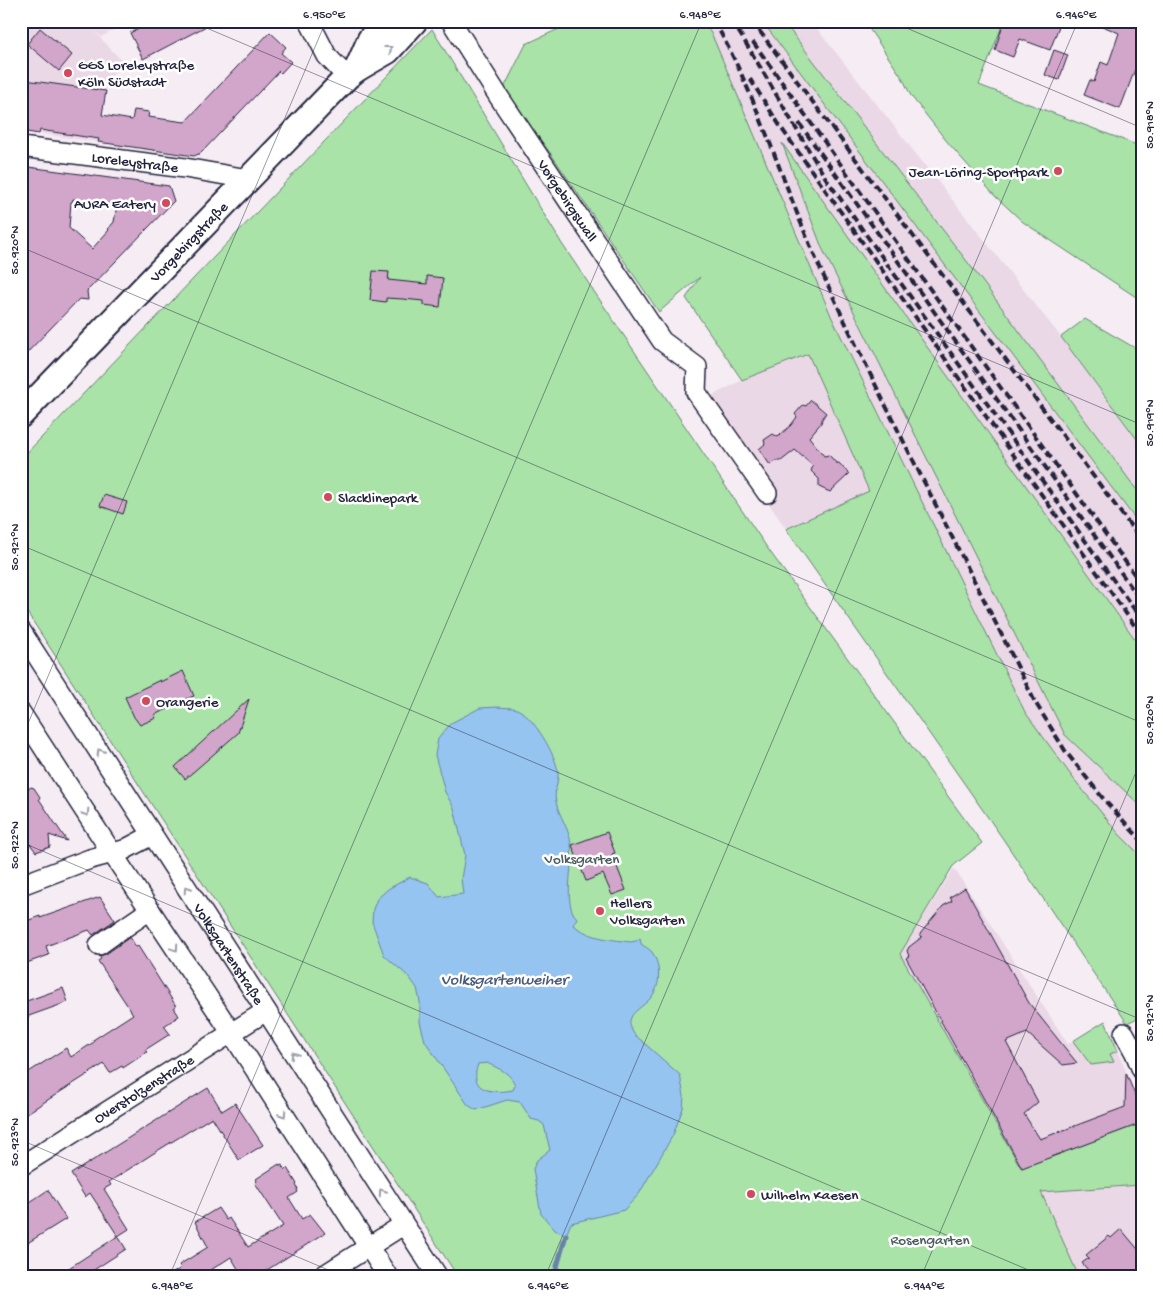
<svg xmlns="http://www.w3.org/2000/svg" width="1163" height="1298" font-family="'Gochi Hand',sans-serif">
	<rect width="100%" height="100%" fill="#f6edf4"/>
	<filter id="ink" filterUnits="userSpaceOnUse"><feTurbulence type="fractalNoise" baseFrequency=".02" numOctaves="2"/><feDisplacementMap in="SourceGraphic" scale="10" xChannelSelector="R" yChannelSelector="G"/><feConvolveMatrix kernelMatrix="1 2 1 2 8 2 1 2 1" color-interpolation-filters="sRGB"/></filter>
	<g filter="url(#ink)">
		<path fill="#ebd8e7" d="M 21,21 L 131,21 L 101,37 L 94,31 L 123,62 L 106,83 L 98,142 L 21,131 Z
			M 703,21 L 811,21 L 1061,337 L 1142,446 L 1142,649 L 783,146 L 822,248 L 1065,735 L 1142,807 L 1142,857 L 1119,834 L 1073,778 L 1025,712 L 832,318 L 712,35 Z
			M 808,353 L 869,491 L 786,529 L 700,402 L 742,380 Z
			M 954,868 L 1068,1044 L 1105,1021 L 1114,1040 L 1142,1112 L 1142,1123 L 1021,1169 L 900,954 Z
			M 1142,1186 L 1142,1277 L 1079,1277 L 1040,1192 Z"/>
		<path fill="#a9e3a8" stroke="#668272" d="M 576,21 L 703,21 L 712,35 L 832,318 L 1025,712 L 1073,778 L 1119,834 L 1142,857 L 1142,1016 L 1127,1023 L 1001,836 L 786,529 L 869,491 L 808,354 L 742,380 L 686,298 L 700,277 L 659,312 L 551,154 L 503,90 L 526,44 Z
			M 762,21 L 783,21 L 982,281 L 1142,497 L 1142,528 Z
			M 864,21 L 1004,21 L 979,85 L 1142,147 L 1142,301 L 1023,222 L 995,196 L 949,144 L 911,96 L 903,79 Z
			M 432,29 L 562,244 L 768,549 L 982,843 L 953,866 L 900,954 L 1021,1168 L 1142,1123 L 1142,1185 L 1041,1192 L 1079,1277 L 458,1277 L 21,603 L 21,459 Z
			M 782,143 L 1142,649 L 1142,807 L 1065,735 L 822,248 Z
			M 1085,319 L 1142,352 L 1142,446 L 1061,337 Z
			M 1105,1021 L 1118,1051 L 1110,1054 L 1114,1062 L 1091,1065 L 1073,1041 Z"/>
		<path fill="#96c4f1" stroke="#6883a8" fill-rule="evenodd" d="M 498,707 C 503,708 512,707 517,709 C 533,716 556,755 558,772 C 559,782 553,791 556,802 C 559,816 569,828 571,844 C 574,865 562,905 577,918 L 573,925 C 593,939 608,939 631,942 L 636,941 L 640,938 L 641,944 C 644,946 649,949 651,951 C 660,961 661,983 654,993 C 646,1009 620,1012 634,1034 L 680,1075 L 684,1096 L 683,1108 L 673,1135 L 639,1194 L 624,1210 L 571,1223 L 566,1235 L 555,1230 L 541,1214 L 533,1169 L 537,1160 L 550,1150 L 544,1125 L 539,1121 L 531,1119 L 520,1102 L 507,1100 L 476,1110 L 468,1105 L 425,1041 L 420,1022 L 420,1002 L 417,988 L 409,977 L 384,955 L 372,922 L 373,909 L 377,899 L 388,889 L 410,877 L 428,883 L 439,897 L 463,894 L 461,879 L 465,855 L 454,808 L 445,792 L 435,755 L 438,739 L 451,723 L 480,708 ZM 487,1063 C 499,1069 510,1072 515,1085 L 513,1090 C 492,1094 468,1091 478,1064 Z"/>
		<g fill="none" stroke-linecap="round" stroke-linejoin="round">
			<path stroke="#6883a8" stroke-width="5" d="M 533,1277 L 533,1275 L 534,1277
				M 554,1277 L 566,1235"/>
		</g>
		<path fill="#d2a6ca" stroke="#22223b" fill-rule="evenodd" d="M 153,21 L 216,21 L 143,59 L 130,33 Z
			M 1004,21 L 1061,21 L 1050,50 L 1020,39 L 1013,57 L 995,50 Z
			M 1091,21 L 1142,21 L 1142,51 L 1120,109 L 1084,95 L 1090,80 L 1094,82 L 1101,62 L 1108,65 L 1119,33 Z
			M 40,28 L 72,55 L 59,71 L 27,44 Z
			M 270,32 L 286,47 L 281,53 L 291,62 L 281,73 L 279,71 L 201,153 L 194,156 L 98,142 L 99,139 L 40,130 L 39,134 L 21,131 L 21,103 L 25,80 L 106,91 L 102,115 L 132,120 L 134,110 L 149,112 L 148,117 L 185,122 Z
			M 1054,50 L 1068,55 L 1059,80 L 1045,75 Z
			M 21,166 L 169,186 L 174,201 L 87,291 L 88,300 L 79,299 L 21,359 ZM 73,199 L 117,205 L 114,222 L 108,229 L 109,230 L 92,249 L 69,228 L 71,202 L 72,202 Z
			M 373,271 L 389,272 L 388,280 L 427,284 L 427,276 L 443,278 L 440,307 L 424,305 L 424,301 L 403,299 L 386,298 L 386,302 L 370,300 Z
			M 811,400 L 826,413 L 822,419 L 821,423 L 809,437 L 824,456 L 829,455 L 836,463 L 839,463 L 849,474 L 830,492 L 819,487 L 819,479 L 811,471 L 813,466 L 795,450 L 781,461 L 776,461 L 770,465 L 759,449 L 765,444 L 764,440 L 773,434 L 778,437 L 791,425 L 797,417 L 795,414 L 803,405 L 806,406 Z
			M 104,495 L 127,502 L 123,514 L 100,506 Z
			M 183,671 L 194,696 L 171,705 L 172,707 L 154,715 L 156,718 L 140,725 L 134,717 L 125,697 L 160,680 L 160,682 Z
			M 249,699 L 238,733 L 185,779 L 175,767 Z
			M 31,787 L 34,788 L 40,797 L 39,799 L 67,841 L 49,835 L 50,847 L 36,852 L 30,844 L 21,849 L 21,794 Z
			M 607,832 L 615,853 L 612,854 L 626,890 L 612,895 L 603,874 L 586,881 L 572,845 Z
			M 965,888 L 1029,1003 L 1077,1063 L 1063,1065 L 1027,1033 L 1006,1042 L 1038,1102 L 1024,1114 L 1040,1139 L 1125,1107 L 1126,1073 L 1142,1112 L 1142,1123 L 1022,1168 L 906,958 L 909,956 L 907,951 L 909,947 L 922,937 L 920,934 L 943,906 L 952,901 L 950,897 Z
			M 100,897 L 115,920 L 93,935 L 89,930 L 46,946 L 49,955 L 21,965 L 21,923 L 40,916 L 40,918 Z
			M 130,937 L 136,947 L 138,946 L 176,1006 L 174,1008 L 179,1016 L 164,1026 L 170,1034 L 145,1050 L 147,1052 L 123,1068 L 122,1066 L 110,1073 L 104,1064 L 21,1117 L 21,1077 L 66,1048 L 71,1057 L 94,1042 L 93,1040 L 133,1014 L 98,961 L 101,959 L 99,956 L 106,954 Z
			M 63,988 L 68,1002 L 26,1017 L 25,1015 L 21,1016 L 21,1003 Z
			M 208,1088 L 222,1111 L 235,1103 L 263,1145 L 239,1160 L 212,1117 L 157,1151 L 109,1182 L 111,1185 L 104,1189 L 129,1229 L 118,1236 L 126,1249 L 83,1277 L 55,1277 L 118,1236 L 90,1193 L 85,1197 L 71,1174 Z
			M 279,1164 L 280,1166 L 282,1165 L 285,1170 L 287,1168 L 297,1184 L 296,1185 L 298,1189 L 297,1190 L 298,1192 L 289,1198 L 302,1219 L 310,1214 L 325,1233 L 256,1277 L 243,1277 L 231,1257 L 200,1277 L 167,1277 L 181,1268 L 179,1265 L 208,1247 L 195,1222 L 218,1208 L 226,1220 L 229,1218 L 248,1247 L 283,1226 L 255,1183 L 257,1181 L 256,1179 Z
			M 48,1190 L 66,1219 L 21,1247 L 21,1208 Z
			M 1121,1229 L 1142,1254 L 1142,1277 L 1094,1277 L 1082,1263 L 1089,1258 L 1086,1255 L 1109,1236 L 1111,1238 Z"/>
		<g fill="none" stroke-linecap="round" stroke-linejoin="round">
			<g stroke="#22223b" stroke-width="22">
				<g id="minor">
					<path d="M 309,21 L 327,56 L 347,77"/>
					<path id="s1" d="M 451,21 L 499,97 L 662,341 L 697,367 L 696,392 L 767,493"/>
					<path id="s2" d="M 21,147 L 185,168 L 248,179"/>
					<path id="s3" d="M 21,631 L 438,1277"/>
					<path d="M 21,713 L 112,853 L 231,1032 L 388,1277"/>
					<path d="M 21,885 L 90,859 L 124,850 L 152,835"/>
					<path d="M 118,932 L 150,910"/>
					<path d="M 99,945 L 113,935"/>
					<path d="M 1124,1033 L 1135,1053 L 1142,1070"/>
					<path id="s4" d="M 21,1166 L 266,1011"/>
					<path d="M 321,1277 L 403,1225"/>
				</g>
			</g>
			<g stroke="#22223b" stroke-width="28">
				<g id="major">
					<path d="M 357,69 L 370,39 L 386,21"/>
					<path id="s5" d="M 21,415 L 347,77 L 357,69 L 388,51 L 415,21"/>
				</g>
			</g>
			<use href="#minor" stroke="#fff" stroke-width="19"/>
			<use href="#major" stroke="#fff" stroke-width="24"/>
			<path stroke="#22223b" stroke-width="4" stroke-dasharray="8 4" stroke-linecap="butt" d="M 714,21 C 759,99 783,186 820,268 C 887,415 964,557 1035,702 L 1066,752 L 1106,802 L 1142,841
				M 732,21 C 765,73 794,127 827,180 L 1142,620
				M 752,21 L 1142,541
				M 753,42 L 1142,585
				M 750,79 L 782,129 L 1142,636
				M 799,123 L 1142,602"/>
		</g>
		<defs><path id="oneway-chevron" d="M-2-3.5L2.5 0L-2 3.5" fill="none" stroke-width="1.6" stroke-linecap="round" stroke-linejoin="round" transform="scale(1.25)"/></defs>
		<g stroke="#9c9ca7">
			<use href="#oneway-chevron" transform="translate(389 49) rotate(-38)"/>
			<use href="#oneway-chevron" transform="translate(100 752) rotate(-122)"/>
			<use href="#oneway-chevron" transform="translate(86 813) rotate(57)"/>
			<use href="#oneway-chevron" transform="translate(187 889) rotate(-123)"/>
			<use href="#oneway-chevron" transform="translate(175 948) rotate(56)"/>
			<use href="#oneway-chevron" transform="translate(294 1055) rotate(-123)"/>
			<use href="#oneway-chevron" transform="translate(283 1114) rotate(57)"/>
			<use href="#oneway-chevron" transform="translate(382 1192) rotate(-123)"/>
		</g>
	</g>
	<path fill="none" stroke="#22223b" stroke-width="1" stroke-opacity="0.45" d="M 190,21 L 1142,425M 890,21 L 1142,128M 21,247 L 1142,723M 21,545 L 1142,1020M 21,740 L 326,21M 21,842 L 1045,1277M 21,1140 L 345,1277M 169,1277 L 702,21M 545,1277 L 1078,21M 921,1277 L 1142,758"/>
	<g fill="#d1495b" stroke="#fff" stroke-width="2">
		<circle cx="68" cy="73" r="5"/>
		<circle cx="1058" cy="171" r="5"/>
		<circle cx="166" cy="203" r="5"/>
		<circle cx="328" cy="497" r="5"/>
		<circle cx="146" cy="701" r="5"/>
		<circle cx="600" cy="911" r="5"/>
		<circle cx="751" cy="1194" r="5"/>
	</g>
	<g text-anchor="middle" stroke-width="5" stroke-linejoin="round" paint-order="stroke">
		<g font-size="15" fill="#22223b" stroke="#fff" text-anchor="start">
			<text x="78" y="69">GGS Loreleystraße<tspan x="78" dy="17">Köln Südstadt</tspan></text>
			<text x="1048" y="176" text-anchor="end">Jean-Löring-Sportpark</text>
			<text x="156" y="208" text-anchor="end">AURA Eatery</text>
			<text x="338" y="502">Slacklinepark</text>
			<text x="156" y="706">Orangerie</text>
			<text x="610" y="907">Hellers<tspan x="610" dy="17">Volksgarten</tspan></text>
			<text x="761" y="1199">Wilhelm Kaesen</text>
		</g>
		<g font-size="15" fill="#22223b" stroke="#fff">
			<text dy="5" stroke="none"><textPath href="#s2" startOffset="115">Loreleystraße</textPath></text>
			<text dy="5" stroke="none"><textPath href="#s1" startOffset="214">Vorgebirgswall</textPath></text>
			<text dy="5" stroke="none"><textPath href="#s5" startOffset="241">Vorgebirgstraße</textPath></text>
			<text dy="5" stroke="none"><textPath href="#s3" startOffset="384">Volksgartenstraße</textPath></text>
			<text dy="5" stroke="none"><textPath href="#s4" startOffset="145">Overstolzenstraße</textPath></text>
		</g>
		<g font-size="15" fill="#4a5c5c" stroke="#fff">
			<text x="582" y="863">Volksgarten</text>
			<text x="930" y="1244">Rosengarten</text>
		</g>
		<g font-size="16" font-style="italic" fill="#4b5b7b" stroke="#fff">
			<text x="504" y="984">Volksgartenweiher</text>
		</g>
	</g>
	<rect width="1163" height="1298" fill="none" stroke="#fff" stroke-width="55"/>
	<rect x="28" y="28" width="1108" height="1242" fill="none" stroke="#22223b" stroke-width="2"/>
	<g font-size="12" text-anchor="middle" fill="#22223b">
		<text x="324" y="18">6.950°E</text>
		<text x="700" y="18">6.948°E</text>
		<text x="1076" y="18">6.946°E</text>
		<text transform="translate(1149 125) rotate(-90)" y="4">50.918°N</text>
		<text transform="translate(14 250) rotate(-90)" y="4">50.920°N</text>
		<text transform="translate(1149 423) rotate(-90)" y="4">50.919°N</text>
		<text transform="translate(14 547) rotate(-90)" y="4">50.921°N</text>
		<text transform="translate(1149 720) rotate(-90)" y="4">50.920°N</text>
		<text transform="translate(14 845) rotate(-90)" y="4">50.922°N</text>
		<text transform="translate(1149 1018) rotate(-90)" y="4">50.921°N</text>
		<text transform="translate(14 1142) rotate(-90)" y="4">50.923°N</text>
		<text x="172" y="1289">6.948°E</text>
		<text x="548" y="1289">6.946°E</text>
		<text x="924" y="1289">6.944°E</text>
	</g>
</svg>
